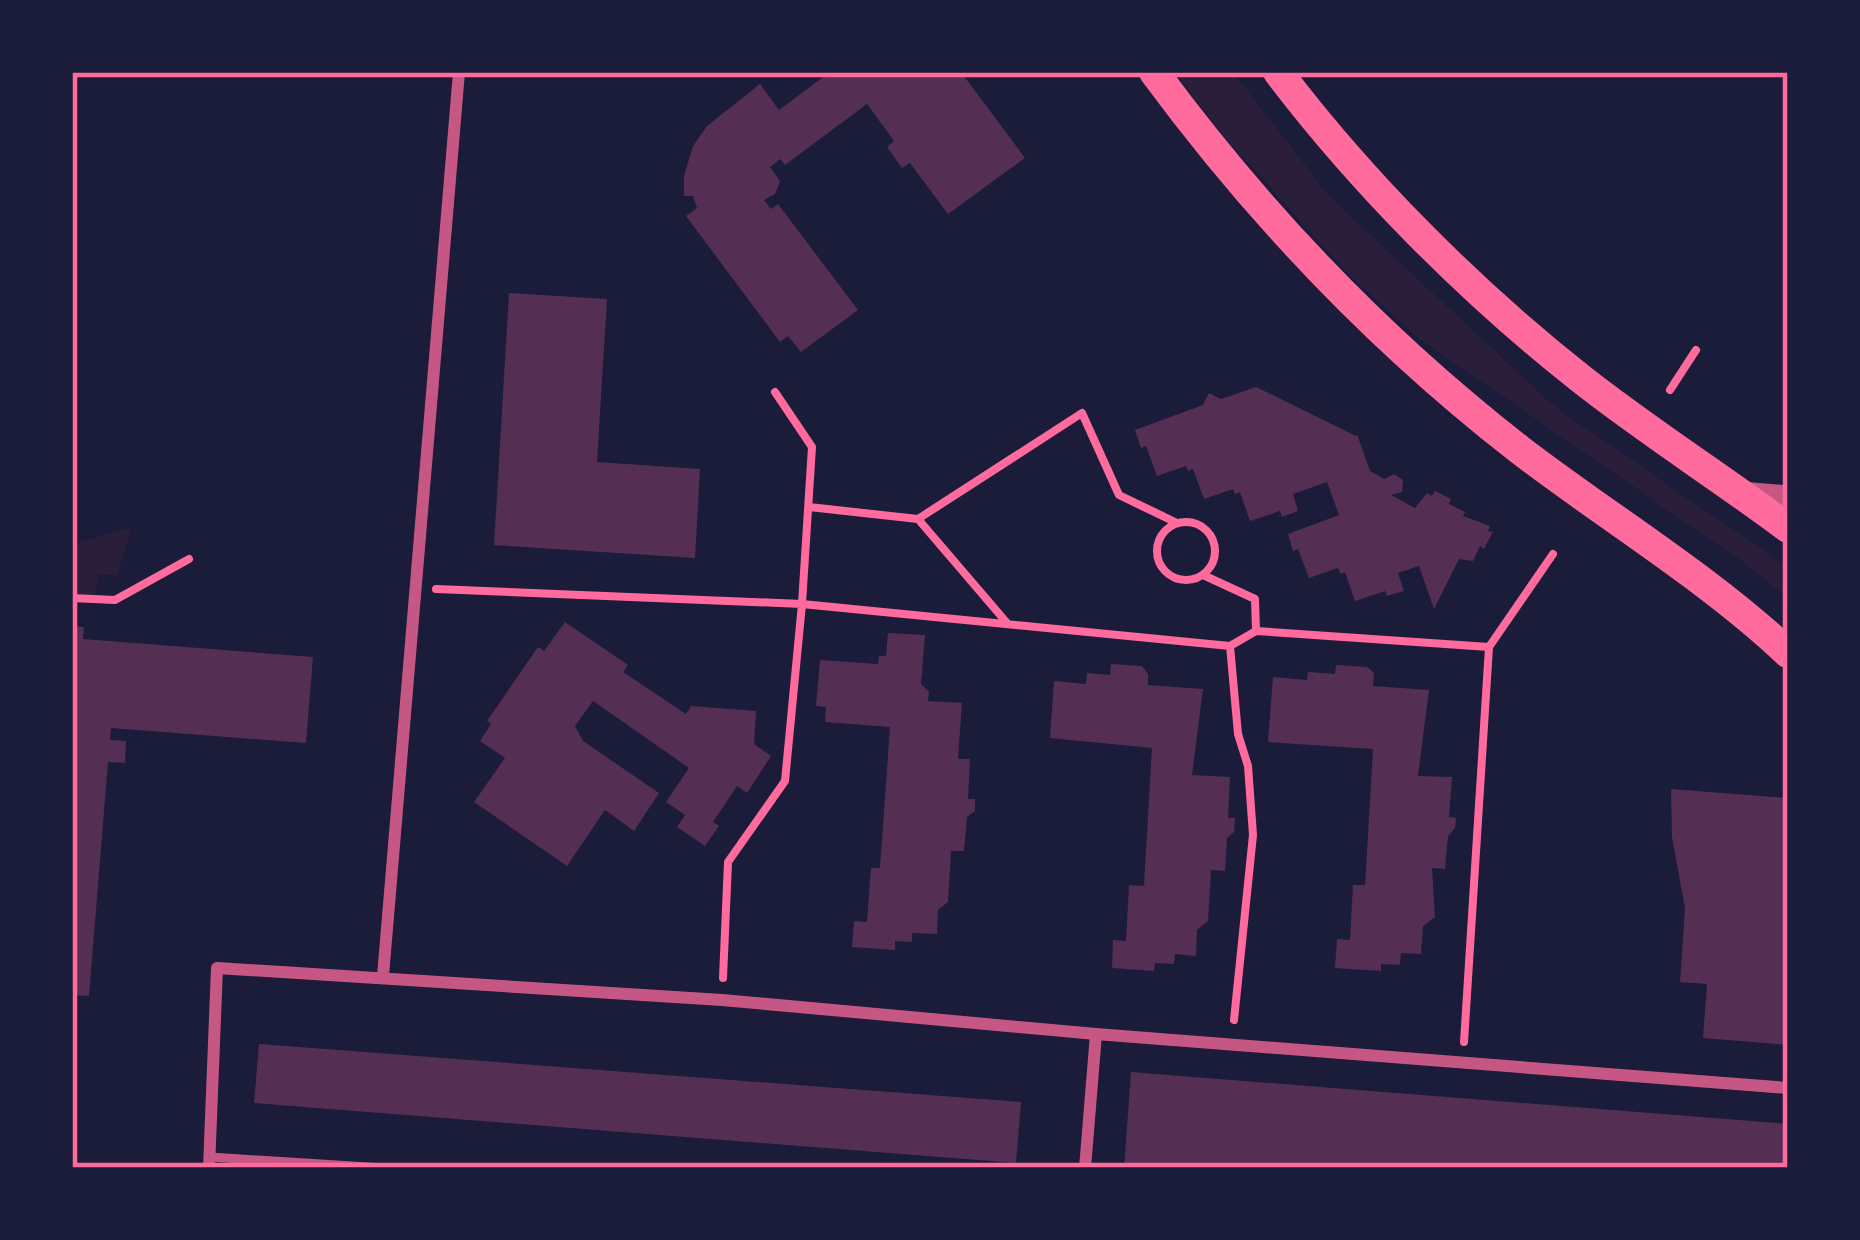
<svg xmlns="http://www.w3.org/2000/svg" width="1860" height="1240" font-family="Merriweather,serif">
	<rect width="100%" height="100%" fill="#1b1b3a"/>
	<path fill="#2a1e3b" d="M 1175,72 L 1233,72 L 1330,197 L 1555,407 L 1788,568 L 1788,598 L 1743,562 L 1417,337 L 1350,276 L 1222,134 Z
		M 132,528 L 117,576 L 98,574 L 96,595 L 72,594 L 72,544 Z"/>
	<path fill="#542f53" d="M 830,72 L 961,72 L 1025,158 L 948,214 L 910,163 L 902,168 L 887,147 L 894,141 L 867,104 L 785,165 L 780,159 L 770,167 L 780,181 L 775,194 L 764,200 L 771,209 L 778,204 L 858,310 L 801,352 L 788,336 L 780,342 L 686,216 L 697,208 L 693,196 L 684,196 L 684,176 L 693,146 L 707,126 L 760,84 L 779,110 Z
		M 509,293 L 607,299 L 597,462 L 700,469 L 695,558 L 494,545 Z
		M 1256,387 L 1356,436 L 1357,434 L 1370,471 L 1384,479 L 1394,474 L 1403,480 L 1402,492 L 1391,495 L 1415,508 L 1427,493 L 1432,496 L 1435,491 L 1451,499 L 1449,504 L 1465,512 L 1463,516 L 1490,526 L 1488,531 L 1493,532 L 1484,549 L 1480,546 L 1473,561 L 1459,559 L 1434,609 L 1419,566 L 1398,573 L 1404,591 L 1387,596 L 1385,591 L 1355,601 L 1345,572 L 1341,574 L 1338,568 L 1309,578 L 1298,549 L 1293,551 L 1288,534 L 1339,515 L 1327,482 L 1293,494 L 1298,511 L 1282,517 L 1280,511 L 1250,521 L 1240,492 L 1235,494 L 1233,489 L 1204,499 L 1193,469 L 1188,471 L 1186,466 L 1157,476 L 1146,446 L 1141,448 L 1135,430 L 1203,405 L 1209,393 L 1221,399 Z
		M 565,622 L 628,665 L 623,672 L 686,714 L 691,706 L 756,711 L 754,744 L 771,756 L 747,793 L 737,786 L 713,822 L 719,826 L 705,846 L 677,827 L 685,815 L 666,802 L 689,768 L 593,701 L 575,726 L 583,741 L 659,793 L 634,831 L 605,810 L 567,866 L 474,802 L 505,758 L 480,741 L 491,724 L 487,721 L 538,647 L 544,651 Z
		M 72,626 L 84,627 L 83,639 L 313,657 L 306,743 L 111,728 L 110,740 L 126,741 L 125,763 L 108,762 L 89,996 L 72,995 Z
		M 888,633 L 925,635 L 921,684 L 929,692 L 928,701 L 962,703 L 958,759 L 970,759 L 968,799 L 975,799 L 975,811 L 967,817 L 964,851 L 951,851 L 948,902 L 938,910 L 937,934 L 912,933 L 912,942 L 895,941 L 895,950 L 852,947 L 854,921 L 867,922 L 871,868 L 880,868 L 890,727 L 825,722 L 826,707 L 816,706 L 820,660 L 878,664 L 879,656 L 886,656 Z
		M 1111,664 L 1142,666 L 1148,674 L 1148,685 L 1203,689 L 1192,775 L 1230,777 L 1228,818 L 1235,818 L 1234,832 L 1227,838 L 1225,871 L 1211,870 L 1208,921 L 1197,930 L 1196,956 L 1175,954 L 1174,964 L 1155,963 L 1154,971 L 1112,968 L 1113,940 L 1126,941 L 1129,885 L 1144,886 L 1152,748 L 1050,738 L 1054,681 L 1086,684 L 1087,673 L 1110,675 Z
		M 1336,665 L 1367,667 L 1374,673 L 1373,686 L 1429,690 L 1418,776 L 1452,777 L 1449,817 L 1456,818 L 1455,828 L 1448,836 L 1445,869 L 1432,868 L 1435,917 L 1423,926 L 1421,954 L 1401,953 L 1400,965 L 1381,964 L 1381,971 L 1335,968 L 1337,939 L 1350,940 L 1353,885 L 1365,885 L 1373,749 L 1268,742 L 1273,677 L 1307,680 L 1308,672 L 1335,674 Z
		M 1671,789 L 1788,798 L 1788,1045 L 1703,1038 L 1707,984 L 1680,982 L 1685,908 L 1672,837 Z
		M 259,1044 L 1021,1102 L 1016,1163 L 254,1103 Z
		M 1131,1072 L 1788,1124 L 1788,1168 L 1124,1168 Z"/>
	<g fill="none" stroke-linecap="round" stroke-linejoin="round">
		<path stroke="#ff6b9d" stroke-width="8" d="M 1670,390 L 1696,350
			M 809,507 L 918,519 L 1082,413 L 1119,495 L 1177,523
			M 918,519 L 1007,623
			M1157 551a29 29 0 1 1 58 0a29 29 0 1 1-58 0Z
			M 1203,575 L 1255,599 L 1256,631
			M 436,589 L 802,604 L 1230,646 L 1256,631 L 1489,647
			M 72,598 L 115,600 L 189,559
			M 1230,646 L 1238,734 L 1248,766 L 1253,835 L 1234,1020
			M 723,978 L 728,862 L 785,781 L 802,604 L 812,447 L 775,392
			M 1464,1042 L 1489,647 L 1553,554"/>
		<path stroke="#c65784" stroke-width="9" d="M 210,1157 L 384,1168"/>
		<path stroke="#c65784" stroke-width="12" d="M 383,976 L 459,72
			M 209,1168 L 217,968 L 722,1000 L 1096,1034 L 1788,1088
			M 1085,1168 L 1096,1034"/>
		<path stroke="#c65784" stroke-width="21" d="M 1741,492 L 1788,496"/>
		<path stroke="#ff6b9d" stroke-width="30" d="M 1154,72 C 1258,213 1381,342 1520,450 C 1606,516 1710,579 1788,653
			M 1278,72 C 1362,183 1471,292 1580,378 C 1647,431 1720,477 1788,528"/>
	</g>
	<rect width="1860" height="1240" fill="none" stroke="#1b1b3a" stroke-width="150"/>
	<rect x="75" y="75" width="1710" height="1090" fill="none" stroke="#ff6b9d" stroke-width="4.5"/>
</svg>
